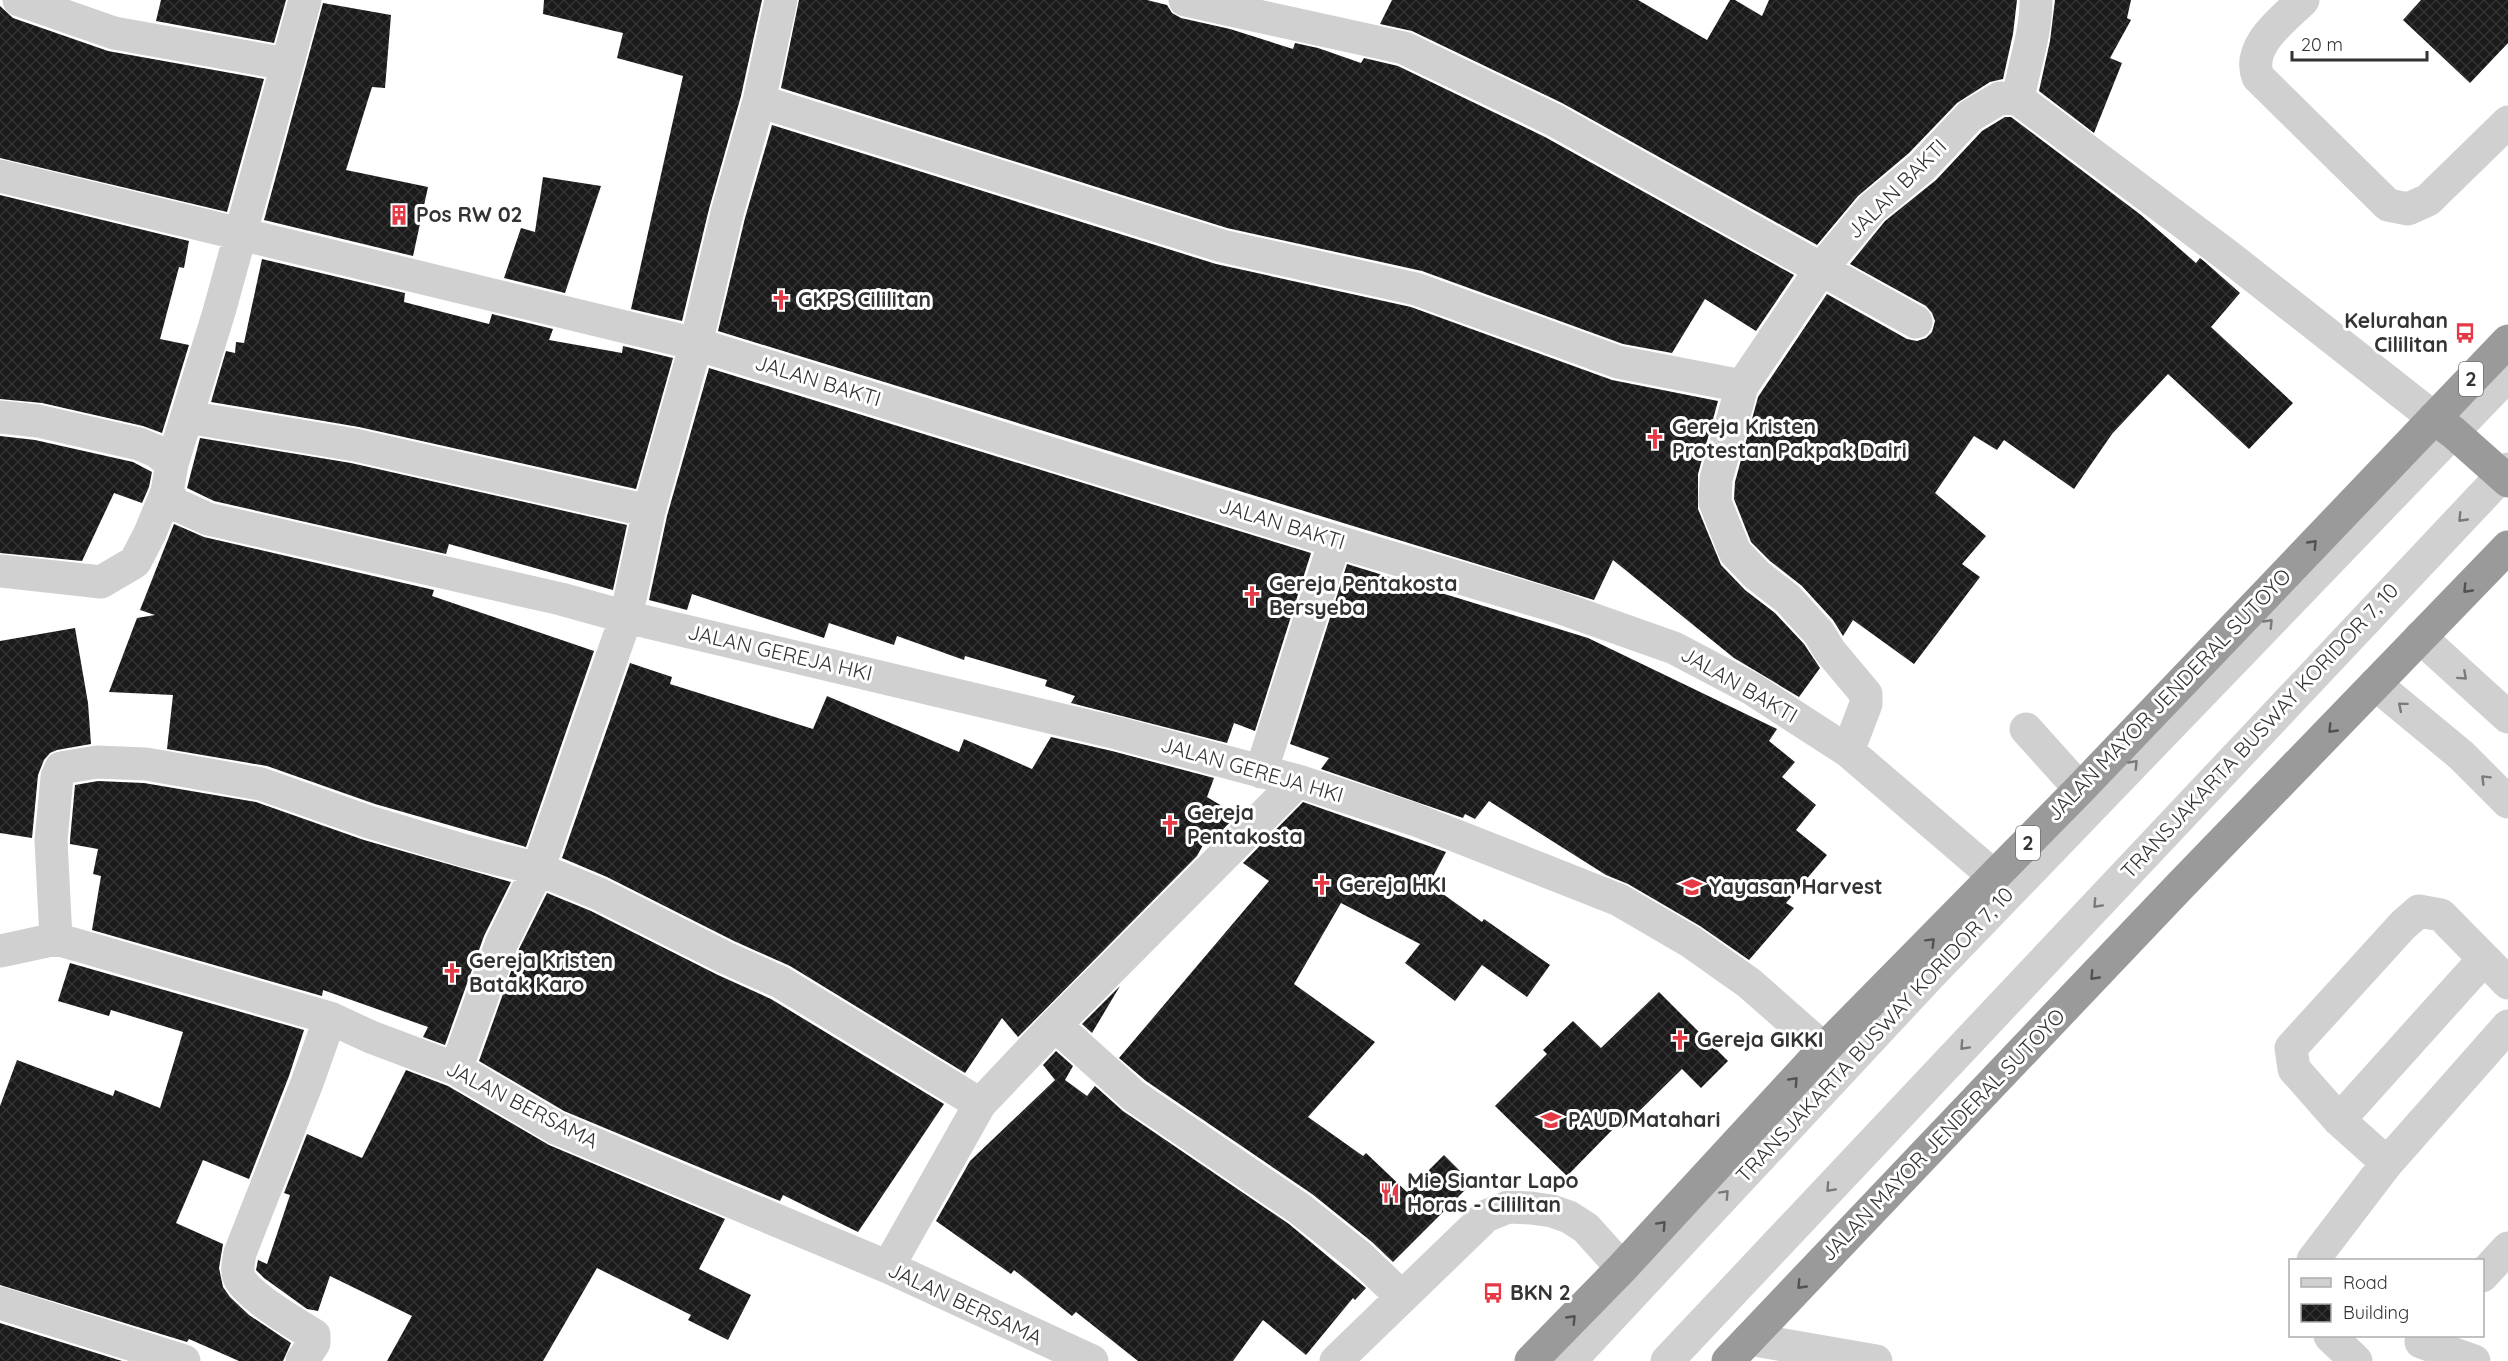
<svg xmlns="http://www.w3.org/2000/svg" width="2508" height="1361" font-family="Quicksand,sans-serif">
	<defs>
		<pattern id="building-cross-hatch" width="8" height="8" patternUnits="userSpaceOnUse" patternTransform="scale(1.5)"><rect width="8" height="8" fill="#1a1a1a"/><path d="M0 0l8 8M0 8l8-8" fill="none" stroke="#333"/></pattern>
	</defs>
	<rect width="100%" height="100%" fill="#fff"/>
	<path fill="url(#building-cross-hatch)" d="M 161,0 L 286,0 L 274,43 L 156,21 Z
		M 544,0 L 762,0 L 741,96 L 709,209 L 682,321 L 631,309 L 683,76 L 617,58 L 623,33 L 543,14 Z
		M 799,0 L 1147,0 L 1167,5 L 1172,13 L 1181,18 L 1230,29 L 1293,49 L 1295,43 L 1318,48 L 1361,63 L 1364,58 L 1398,66 L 1545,137 L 1794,275 L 1756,331 L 1705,299 L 1672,353 L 1623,344 L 1422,271 L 1227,228 L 781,88 Z
		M 1392,0 L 1638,0 L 1707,40 L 1730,0 L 1735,0 L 1762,16 L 1769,0 L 2017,0 L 2013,34 L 2003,79 L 1990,82 L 1957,103 L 1909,153 L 1858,196 L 1817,245 L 1562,103 L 1412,31 L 1380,24 Z
		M 2055,0 L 2131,0 L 2127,18 L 2131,20 L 2110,58 L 2122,63 L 2094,133 L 2039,91 L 2050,41 Z
		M 2421,0 L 2508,0 L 2508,43 L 2470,83 L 2403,20 Z
		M 323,3 L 391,15 L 385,88 L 372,87 L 346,170 L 428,187 L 413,256 L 264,220 Z
		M 0,6 L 13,18 L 108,51 L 264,79 L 227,212 L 0,158 Z
		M 2005,117 L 2011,117 L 2141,215 L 2196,263 L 2200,258 L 2205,262 L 2240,293 L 2211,327 L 2293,403 L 2249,449 L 2168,374 L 2112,434 L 2074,489 L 2004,440 L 1997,450 L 1974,436 L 1935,493 L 1986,536 L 1962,564 L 1980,577 L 1914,664 L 1853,620 L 1843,636 L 1833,620 L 1802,586 L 1770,561 L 1751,542 L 1734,499 L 1735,482 L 1758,397 L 1827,294 L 1907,339 L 1917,341 L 1926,338 L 1932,332 L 1935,321 L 1932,313 L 1926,306 L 1850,264 L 1885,221 L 1936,180 L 1982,131 Z
		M 772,125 L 1216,264 L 1411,307 L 1612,380 L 1718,401 L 1698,474 L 1698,509 L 1721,565 L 1745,590 L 1775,613 L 1804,644 L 1820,668 L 1799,697 L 1734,658 L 1613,560 L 1594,600 L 718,331 L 745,218 Z
		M 543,177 L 601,186 L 565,293 L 504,278 L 521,228 L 535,232 Z
		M 0,195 L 189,241 L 184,268 L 179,267 L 160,339 L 189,345 L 162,433 L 143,426 L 42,403 L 0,399 Z
		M 262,259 L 405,293 L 404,302 L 489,324 L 492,314 L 553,329 L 549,340 L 622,353 L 623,346 L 673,358 L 636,489 L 359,427 L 211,402 L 226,351 L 235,353 L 236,342 L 244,343 Z
		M 709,368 L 1311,553 L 1255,731 L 1234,723 L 1227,743 L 1071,703 L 1075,696 L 1045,686 L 1047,680 L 965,656 L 964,660 L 897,636 L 894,645 L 829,623 L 824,638 L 692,594 L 687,610 L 649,600 L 667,516 Z
		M 0,436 L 35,440 L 133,462 L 152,472 L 149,487 L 142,503 L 114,493 L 82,561 L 0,553 Z
		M 200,438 L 351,463 L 627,525 L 613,590 L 449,544 L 446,554 L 214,501 L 187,488 Z
		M 174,524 L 204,537 L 434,590 L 432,596 L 594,651 L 526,847 L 375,804 L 267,766 L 167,749 L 173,695 L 109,692 L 137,618 L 155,615 L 140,610 Z
		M 1347,564 L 1588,638 L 1777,729 L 1769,741 L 1795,762 L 1782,777 L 1816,805 L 1796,830 L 1827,855 L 1786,903 L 1794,908 L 1749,960 L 1700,926 L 1628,884 L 1606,875 L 1489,801 L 1475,819 L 1465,814 L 1463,818 L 1321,769 L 1329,758 L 1290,744 Z
		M 75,628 L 88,703 L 91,744 L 57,750 L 50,753 L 44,760 L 38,775 L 32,838 L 0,833 L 0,641 Z
		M 630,663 L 672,677 L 670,684 L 813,729 L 827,696 L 959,752 L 964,739 L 1032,769 L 1051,737 L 1112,751 L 1214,778 L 1207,797 L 1237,815 L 1212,841 L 1207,838 L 1197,856 L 1018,1037 L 1002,1018 L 965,1073 L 790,966 L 734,941 L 607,877 L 562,858 Z
		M 98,781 L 144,783 L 256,802 L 364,840 L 511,882 L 484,936 L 445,1045 L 423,1037 L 428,1027 L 323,990 L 322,996 L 92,930 L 101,876 L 93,874 L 98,849 L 70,844 L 70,840 L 75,785 Z
		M 1303,802 L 1446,852 L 1429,884 L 1482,922 L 1484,919 L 1550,965 L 1527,997 L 1482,965 L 1455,1001 L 1405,963 L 1420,944 L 1341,903 L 1294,984 L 1375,1042 L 1308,1117 L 1363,1156 L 1366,1153 L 1407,1192 L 1444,1155 L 1472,1183 L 1393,1262 L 1372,1242 L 1312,1194 L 1146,1081 L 1119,1058 L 1269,881 L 1243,863 Z
		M 547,893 L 591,911 L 718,975 L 771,999 L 944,1104 L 858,1232 L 783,1195 L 780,1201 L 564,1111 L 479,1061 L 519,949 Z
		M 70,963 L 304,1030 L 289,1076 L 249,1179 L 203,1160 L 176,1223 L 223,1244 L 219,1268 L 223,1287 L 230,1297 L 249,1315 L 291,1343 L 283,1361 L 239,1361 L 189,1339 L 187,1342 L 0,1285 L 0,1106 L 17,1060 L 113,1096 L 115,1090 L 160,1108 L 183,1032 L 111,1010 L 109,1016 L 58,1001 Z
		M 1120,986 L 1092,1033 L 1082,1024 Z
		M 1659,992 L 1728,1061 L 1701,1088 L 1682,1069 L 1622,1128 L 1618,1124 L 1567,1176 L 1495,1106 L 1547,1054 L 1543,1050 L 1573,1021 L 1601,1048 Z
		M 1056,1051 L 1073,1066 L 1065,1080 L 1087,1096 L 1095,1086 L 1123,1111 L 1289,1224 L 1366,1288 L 1355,1300 L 1353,1298 L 1306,1355 L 1263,1320 L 1233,1361 L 1138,1361 L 1076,1312 L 1072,1316 L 1014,1270 L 1011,1274 L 936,1221 L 970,1161 L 1055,1080 L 1043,1065 Z
		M 406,1070 L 448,1086 L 549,1145 L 725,1219 L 699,1269 L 751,1295 L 728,1340 L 688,1320 L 691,1315 L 597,1268 L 543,1361 L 387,1361 L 412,1316 L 330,1276 L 318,1311 L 307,1309 L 264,1278 L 256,1270 L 258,1260 L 267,1264 L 290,1195 L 284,1193 L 307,1134 L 362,1158 Z
		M 0,1323 L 122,1361 L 0,1361 Z"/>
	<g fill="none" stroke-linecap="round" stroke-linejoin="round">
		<path stroke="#d0d0d0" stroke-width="33" d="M 19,0 L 114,33 L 286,64
			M 305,0 L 219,312 L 172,464 L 167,492 L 175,504 L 208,519 L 561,599 L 626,617 L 1117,733 L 1298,781 L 1416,820 L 1619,900 L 1691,942 L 1749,983 L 1824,1049
			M 1185,0 L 1404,48 L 1554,120 L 1916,322
			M 2303,0 C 2283,20 2246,46 2258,77 L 2388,205 L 2408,209 L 2428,200 L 2508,122
			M 2018,99 C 2024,65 2036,34 2036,0
			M 759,101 L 1222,246 L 1416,289 L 1618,362 L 1742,386
			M 0,176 L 696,344 L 1335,541 L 1558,607 L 1674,648 L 1752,689 L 1848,751 L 1995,877
			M 0,417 L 38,421 L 139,444 L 156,451 L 172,464
			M 187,417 L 355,445 L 649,511
			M 0,571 L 101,582 L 135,562 L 150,533 L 167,492
			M 2420,637 L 2508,717
			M 2375,684 L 2461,755 L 2508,802
			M 2026,729 L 2080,789
			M 1848,751 L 1866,704 L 1866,694 L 1830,651 L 1819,633 L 1788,599 L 1757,575 L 1735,552 L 1715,502 L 1716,479 L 1742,386 L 1821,269 L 1872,208 L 1922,167 L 1970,116 L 2000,98 L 2018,99 L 2228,256 L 2434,418
			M 1261,772 L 1335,541
			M 56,939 L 51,840 L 57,777 L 61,768 L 97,762 L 146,764 L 261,784 L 369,822 L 466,851 L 538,869 L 599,894 L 726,958 L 780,982 L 980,1104
			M 0,951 L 56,939 L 330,1018 L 371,1037 L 456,1069 L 556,1128 L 888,1267 L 1092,1361
			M 1055,1025 L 1134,1096 L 1300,1209 L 1360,1257 L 1402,1297
			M 456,1069 L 502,942 L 538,869 L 626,617 L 649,511 L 696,344 L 727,213 L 759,101 L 781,0
			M 2339,1120 L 2483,960
			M 2387,1163 L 2339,1120 L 2294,1069 L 2291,1048 L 2403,925 L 2419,911 L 2441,915 L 2508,983
			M 2313,1260 L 2387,1163 L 2508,1026
			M 888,1267 L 980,1104 L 1055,1025 L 1298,781
			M 2482,1276 L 2508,1248
			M 0,1303 L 184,1361
			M 2330,1336 L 2356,1361
			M 2427,1336 L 2421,1342 L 2474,1361
			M 1749,1339 L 1876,1361
			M 302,1361 L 314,1343 L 314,1335 C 297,1325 245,1294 239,1277 C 236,1269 239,1261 240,1253 L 307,1083 L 330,1018
			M 1336,1361 L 1486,1216 L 1508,1207 L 1531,1208 L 1552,1211 L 1569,1217 L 1586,1228 L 1622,1268
			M 1570,1361 L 1930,975 L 2508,375
			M 1667,1361 L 2508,469"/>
		<path stroke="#9a9a9a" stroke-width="33" d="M 2434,418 L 2454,433 L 2508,481
			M 1531,1361 L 1622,1268 L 1824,1049 L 2080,789 L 2508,341
			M 1728,1361 L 2178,888 L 2508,547"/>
	</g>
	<defs><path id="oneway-chevron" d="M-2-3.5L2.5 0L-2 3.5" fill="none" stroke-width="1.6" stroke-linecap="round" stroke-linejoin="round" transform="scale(1.5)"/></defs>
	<g stroke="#7a7a7a">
		<use href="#oneway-chevron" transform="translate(2462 518) rotate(134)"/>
		<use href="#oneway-chevron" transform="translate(2269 623) rotate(-46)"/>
		<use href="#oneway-chevron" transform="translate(2463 676) rotate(42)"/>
		<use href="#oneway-chevron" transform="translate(2402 706) rotate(-140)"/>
		<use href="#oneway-chevron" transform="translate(2134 764) rotate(-46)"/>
		<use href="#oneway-chevron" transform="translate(2485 779) rotate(-135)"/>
		<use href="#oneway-chevron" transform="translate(2097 904) rotate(133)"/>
		<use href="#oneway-chevron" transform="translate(1964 1046) rotate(133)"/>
		<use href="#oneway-chevron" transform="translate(1830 1188) rotate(133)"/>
		<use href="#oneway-chevron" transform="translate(1725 1194) rotate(-47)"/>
	</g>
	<g stroke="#525252">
		<use href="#oneway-chevron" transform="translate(2313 544) rotate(-46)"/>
		<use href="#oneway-chevron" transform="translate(2467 589) rotate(134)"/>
		<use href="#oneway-chevron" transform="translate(2332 729) rotate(134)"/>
		<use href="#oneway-chevron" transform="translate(1931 942) rotate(-45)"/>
		<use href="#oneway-chevron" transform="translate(2094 976) rotate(134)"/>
		<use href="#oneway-chevron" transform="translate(1794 1081) rotate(-47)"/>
		<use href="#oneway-chevron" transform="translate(1662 1225) rotate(-47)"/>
		<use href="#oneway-chevron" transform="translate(1801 1285) rotate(134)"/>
		<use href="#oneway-chevron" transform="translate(1572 1319) rotate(-46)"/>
	</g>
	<defs>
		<g id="building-bare" transform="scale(1.62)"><path d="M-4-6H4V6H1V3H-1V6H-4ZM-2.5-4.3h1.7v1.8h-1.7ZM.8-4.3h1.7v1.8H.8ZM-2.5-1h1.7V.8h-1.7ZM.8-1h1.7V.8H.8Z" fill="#e63946" stroke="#fff" stroke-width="2.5" paint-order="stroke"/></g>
		<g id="church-bare" transform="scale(1.62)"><path d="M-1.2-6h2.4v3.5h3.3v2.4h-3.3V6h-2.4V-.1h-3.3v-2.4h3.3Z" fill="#e63946" stroke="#fff" stroke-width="2.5" paint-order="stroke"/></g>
		<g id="bus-bare" transform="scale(1.62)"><path d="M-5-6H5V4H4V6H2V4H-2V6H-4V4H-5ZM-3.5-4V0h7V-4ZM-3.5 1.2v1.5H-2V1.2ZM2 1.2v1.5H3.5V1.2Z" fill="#e63946" stroke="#fff" stroke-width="2.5" paint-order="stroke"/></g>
		<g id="school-bare" transform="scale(1.62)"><path d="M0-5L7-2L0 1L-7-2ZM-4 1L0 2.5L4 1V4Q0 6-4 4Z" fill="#e63946" stroke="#fff" stroke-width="2.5" paint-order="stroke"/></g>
		<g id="restaurant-bare" transform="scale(1.62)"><path d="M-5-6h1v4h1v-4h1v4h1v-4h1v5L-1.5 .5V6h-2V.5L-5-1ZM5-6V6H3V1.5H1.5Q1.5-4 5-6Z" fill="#e63946" stroke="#fff" stroke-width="2.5" paint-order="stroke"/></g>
	</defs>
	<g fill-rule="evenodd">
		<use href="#building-bare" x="399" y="215"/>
		<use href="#church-bare" x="781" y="300"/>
		<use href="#bus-bare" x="2465" y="333"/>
		<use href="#church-bare" x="1655" y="439"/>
		<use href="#church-bare" x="1252" y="596"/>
		<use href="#church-bare" x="1170" y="825"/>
		<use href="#church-bare" x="1322" y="885"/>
		<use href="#school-bare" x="1692" y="887"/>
		<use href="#church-bare" x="452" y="973"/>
		<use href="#church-bare" x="1680" y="1040"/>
		<use href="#school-bare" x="1551" y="1120"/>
		<use href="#restaurant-bare" x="1390" y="1193"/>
		<use href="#bus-bare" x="1493" y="1293"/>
	</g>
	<g text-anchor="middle" stroke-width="6" stroke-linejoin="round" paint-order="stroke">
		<g fill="#fff" stroke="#707070" stroke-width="1.5">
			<rect x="2459" y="362" width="24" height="34" rx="4.5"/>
			<rect x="2016" y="826" width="24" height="34" rx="4.5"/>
		</g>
		<g font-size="20" font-weight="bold" fill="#333">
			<text x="2471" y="386">2</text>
			<text x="2028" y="850">2</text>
		</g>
		<g font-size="21" fill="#333" stroke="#fff">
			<text transform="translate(1897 189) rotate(-45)" y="7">JALAN BAKTI</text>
			<text transform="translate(818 381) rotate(17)" y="7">JALAN BAKTI</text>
			<text transform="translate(1282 524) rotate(17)" y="7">JALAN BAKTI</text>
			<text transform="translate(780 653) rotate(13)" y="7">JALAN GEREJA HKI</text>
			<text transform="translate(1739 685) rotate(30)" y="7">JALAN BAKTI</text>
			<text transform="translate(2169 695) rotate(-46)" y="7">JALAN MAYOR JENDERAL SUTOYO</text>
			<text transform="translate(2260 731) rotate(-47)" y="7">TRANSJAKARTA BUSWAY KORIDOR 7, 10</text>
			<text transform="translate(1252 770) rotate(16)" y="7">JALAN GEREJA HKI</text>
			<text transform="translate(1875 1035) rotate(-47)" y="7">TRANSJAKARTA BUSWAY KORIDOR 7, 10</text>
			<text transform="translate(522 1105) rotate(27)" y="7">JALAN BERSAMA</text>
			<text transform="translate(1943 1135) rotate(-46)" y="7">JALAN MAYOR JENDERAL SUTOYO</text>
			<text transform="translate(965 1304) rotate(25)" y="7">JALAN BERSAMA</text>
		</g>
		<g font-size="21" font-weight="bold" fill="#333" stroke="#fff" text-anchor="start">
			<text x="416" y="222">Pos RW 02</text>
			<text x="798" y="307">GKPS Cililitan</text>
			<text x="2448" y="328" text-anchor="end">Kelurahan<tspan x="2448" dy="24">Cililitan</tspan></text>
			<text x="1672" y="434">Gereja Kristen<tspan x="1672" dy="24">Protestan Pakpak Dairi</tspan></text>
			<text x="1269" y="591">Gereja Pentakosta<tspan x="1269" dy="24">Bersyeba</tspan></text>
			<text x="1187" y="820">Gereja<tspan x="1187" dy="24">Pentakosta</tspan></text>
			<text x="1339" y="892">Gereja HKI</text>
			<text x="1709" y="894">Yayasan Harvest</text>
			<text x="469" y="968">Gereja Kristen<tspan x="469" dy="24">Batak Karo</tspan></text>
			<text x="1697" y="1047">Gereja GIKKI</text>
			<text x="1568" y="1127">PAUD Matahari</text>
			<text x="1407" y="1188">Mie Siantar Lapo<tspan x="1407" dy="24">Horas - Cililitan</tspan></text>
			<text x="1510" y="1300">BKN 2</text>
		</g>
	</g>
	<rect x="2289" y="1259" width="195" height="78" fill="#ffffff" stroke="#adadad" stroke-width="1.5"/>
	<rect x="2301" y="1278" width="30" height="9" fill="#d0d0d0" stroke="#adadad" stroke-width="1.5"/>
	<text x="2343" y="1289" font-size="18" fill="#333333">Road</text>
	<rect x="2301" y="1304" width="30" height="18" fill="url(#building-cross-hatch)" stroke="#adadad" stroke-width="1.5"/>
	<text x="2343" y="1319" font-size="18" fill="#333333">Building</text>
	<path d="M2292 51v9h135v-9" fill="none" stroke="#333333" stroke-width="3"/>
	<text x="2301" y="51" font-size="18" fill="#333333" stroke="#ffffff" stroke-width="4.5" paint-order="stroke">20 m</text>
</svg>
